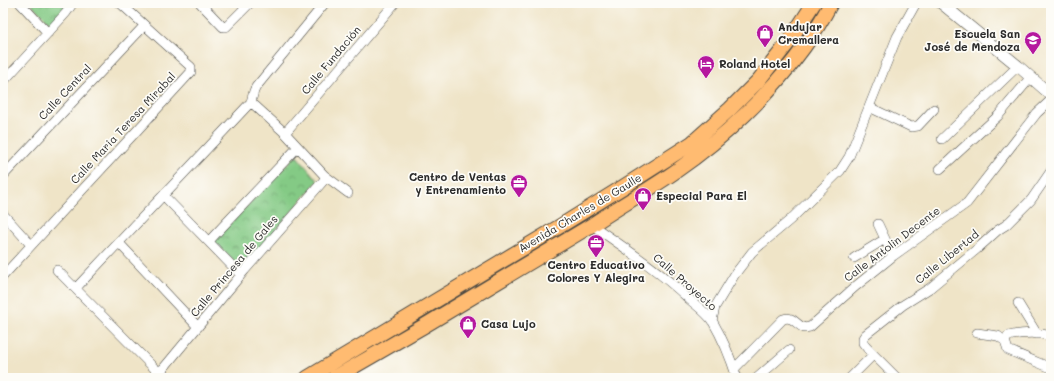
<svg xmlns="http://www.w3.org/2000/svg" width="1054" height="381" font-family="Mali,sans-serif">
	<defs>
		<pattern id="park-crowns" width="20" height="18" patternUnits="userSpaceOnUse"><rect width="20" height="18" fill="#84ca85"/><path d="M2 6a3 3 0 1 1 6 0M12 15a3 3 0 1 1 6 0" fill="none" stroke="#6ca46d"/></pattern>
	</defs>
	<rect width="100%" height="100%" fill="#fdfcf7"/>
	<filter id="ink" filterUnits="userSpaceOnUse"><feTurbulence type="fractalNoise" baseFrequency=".025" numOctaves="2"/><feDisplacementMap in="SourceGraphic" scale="8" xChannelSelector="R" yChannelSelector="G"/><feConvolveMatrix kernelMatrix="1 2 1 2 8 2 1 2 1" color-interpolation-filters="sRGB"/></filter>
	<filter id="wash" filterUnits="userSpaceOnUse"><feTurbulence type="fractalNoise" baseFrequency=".012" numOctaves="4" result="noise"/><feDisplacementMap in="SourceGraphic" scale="16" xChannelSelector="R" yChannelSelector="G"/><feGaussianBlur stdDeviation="0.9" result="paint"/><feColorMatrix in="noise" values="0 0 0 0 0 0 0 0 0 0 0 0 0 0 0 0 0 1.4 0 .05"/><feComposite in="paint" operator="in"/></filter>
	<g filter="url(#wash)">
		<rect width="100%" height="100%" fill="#efe4c7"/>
		<path fill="url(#park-crowns)" stroke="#587a58" d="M 30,3 L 67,3 L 52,25 Z
			M 296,155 L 318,181 L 242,270 L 213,241 Z"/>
	</g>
	<g filter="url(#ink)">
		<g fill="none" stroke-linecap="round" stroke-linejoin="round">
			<g stroke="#484742" stroke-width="10">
				<path id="minor" d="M 20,3 L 48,33
					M 200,3 L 223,27 L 226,27 L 250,3
					M 3,82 L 66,13 L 73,3
					M 869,107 L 911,127 L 918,126 L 934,109
					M 285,133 L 395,3
					M 942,139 L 1018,66
					M 940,169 L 998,116 L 1031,77
					M 324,175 L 348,193
					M 3,176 L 144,26
					M 164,196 L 241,275
					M 3,214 L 31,245
					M 878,224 L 893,256
					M 592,225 C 625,248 659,271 689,299 C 697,306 707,313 713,322 C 723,339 731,359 737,378
					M 209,241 L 298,147
					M 119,243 L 198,327
					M 854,258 L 885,239
					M 57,270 L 156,370 L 162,370 L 245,270 L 325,179 L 324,175 L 285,133 L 251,102
					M 3,276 L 191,72 L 191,67 L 120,3
					M 76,288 L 251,102 L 254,91 L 256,87 L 325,3
					M 1018,303 L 1037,334
					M 712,321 L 715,307 L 735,274 L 752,252 L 790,220 L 840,171 L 849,157 L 897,37 L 916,3
					M 977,333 L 998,336 L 1005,341
					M 1051,336 C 1038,332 1021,333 1008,336 L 1005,341 L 1008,350 L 1051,368
					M 734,369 L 783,319 C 794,316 795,324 804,328 L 810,327 L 856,286 L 893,256 L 967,203 L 1037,113 L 1051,100
					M 757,378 L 789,350
					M 850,378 L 873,355
					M 897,378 L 867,348 L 863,343 L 863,338 L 865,335 L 903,305 L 930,288 L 977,249 L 998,230 L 1006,225 L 1031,200 L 1051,171"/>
			</g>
			<g stroke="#484742" stroke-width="12">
				<path id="tertiary" d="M 941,3 L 1018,66 L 1051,95"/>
			</g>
			<g stroke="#484742" stroke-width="16">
				<path id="primary" d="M 307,378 L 557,228 L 623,187 L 692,143 L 730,109 L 758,81 L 788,43 L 814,3
					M 334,378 L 424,326 L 592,225 C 620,206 649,190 676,171 C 724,138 770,94 804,47 C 814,33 823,18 831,3"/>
			</g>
			<use href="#minor" stroke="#fff" stroke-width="9"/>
			<use href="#tertiary" stroke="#fff" stroke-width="11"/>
			<use href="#primary" stroke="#ffbb71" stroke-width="14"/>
		</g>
	</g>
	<defs>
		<g id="shop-pin" transform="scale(0.9)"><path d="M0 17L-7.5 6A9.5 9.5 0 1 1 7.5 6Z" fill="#b5179e" stroke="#fdfcf7"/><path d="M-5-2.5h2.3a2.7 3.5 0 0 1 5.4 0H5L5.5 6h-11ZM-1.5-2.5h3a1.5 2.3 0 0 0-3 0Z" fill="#fff"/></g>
		<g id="school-pin" transform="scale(0.9)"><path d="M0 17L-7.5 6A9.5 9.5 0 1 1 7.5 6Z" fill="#b5179e" stroke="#fdfcf7"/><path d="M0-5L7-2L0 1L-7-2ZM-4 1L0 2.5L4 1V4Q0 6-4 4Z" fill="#fff"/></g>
		<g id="hotel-pin" transform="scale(0.9)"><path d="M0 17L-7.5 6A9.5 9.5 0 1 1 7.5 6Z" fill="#b5179e" stroke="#fdfcf7"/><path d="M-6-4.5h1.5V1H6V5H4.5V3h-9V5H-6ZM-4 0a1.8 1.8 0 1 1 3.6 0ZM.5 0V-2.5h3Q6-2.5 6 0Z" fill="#fff"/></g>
		<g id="office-pin" transform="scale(0.9)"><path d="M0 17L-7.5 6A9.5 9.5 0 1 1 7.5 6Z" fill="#b5179e" stroke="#fdfcf7"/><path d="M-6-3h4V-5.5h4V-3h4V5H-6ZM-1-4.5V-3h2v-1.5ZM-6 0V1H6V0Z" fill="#fff"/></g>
	</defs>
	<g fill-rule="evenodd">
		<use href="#shop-pin" x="765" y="33"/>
		<use href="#school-pin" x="1033" y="40"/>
		<use href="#hotel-pin" x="706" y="64"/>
		<use href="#office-pin" x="519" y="183"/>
		<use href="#shop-pin" x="643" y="196"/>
		<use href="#office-pin" x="596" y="243"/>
		<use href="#shop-pin" x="468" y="324"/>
	</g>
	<g text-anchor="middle" stroke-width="3.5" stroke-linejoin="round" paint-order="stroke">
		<g font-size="11" font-weight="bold" fill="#2b2b2b" stroke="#fdfcf7" text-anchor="start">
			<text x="778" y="31">Andujar<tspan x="778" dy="13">Cremallera</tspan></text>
			<text x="1020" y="38" text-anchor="end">Escuela San<tspan x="1020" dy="13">José de Mendoza</tspan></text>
			<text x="719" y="68">Roland Hotel</text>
			<text x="506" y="181" text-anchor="end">Centro de Ventas<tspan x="506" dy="13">y Entrenamiento</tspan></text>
			<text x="656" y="200">Especial Para El</text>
			<text x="596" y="269" text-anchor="middle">Centro Educativo<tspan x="596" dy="13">Colores Y Alegira</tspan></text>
			<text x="481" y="328">Casa Lujo</text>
		</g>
		<g font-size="11" fill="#2b2b2b" stroke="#fdfcf7">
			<text transform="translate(331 60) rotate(-50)" y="4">Calle Fundación</text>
			<text transform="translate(65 92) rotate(-47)" y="4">Calle Central</text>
			<text transform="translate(123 128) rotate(-47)" y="4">Calle Maria Teresa Mirabal</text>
			<text transform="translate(580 213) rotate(-31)" y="4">Avenida Charles de Gaulle</text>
			<text transform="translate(892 244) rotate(-37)" y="4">Calle Antolin Decente</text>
			<text transform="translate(947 257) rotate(-39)" y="4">Calle Libertad</text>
			<text transform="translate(234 266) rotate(-50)" y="4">Calle Princesa de Gales</text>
			<text transform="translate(685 282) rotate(41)" y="4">Calle Proyecto</text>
		</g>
	</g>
	<rect width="1054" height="381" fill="none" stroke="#fdfcf7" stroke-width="16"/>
</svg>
